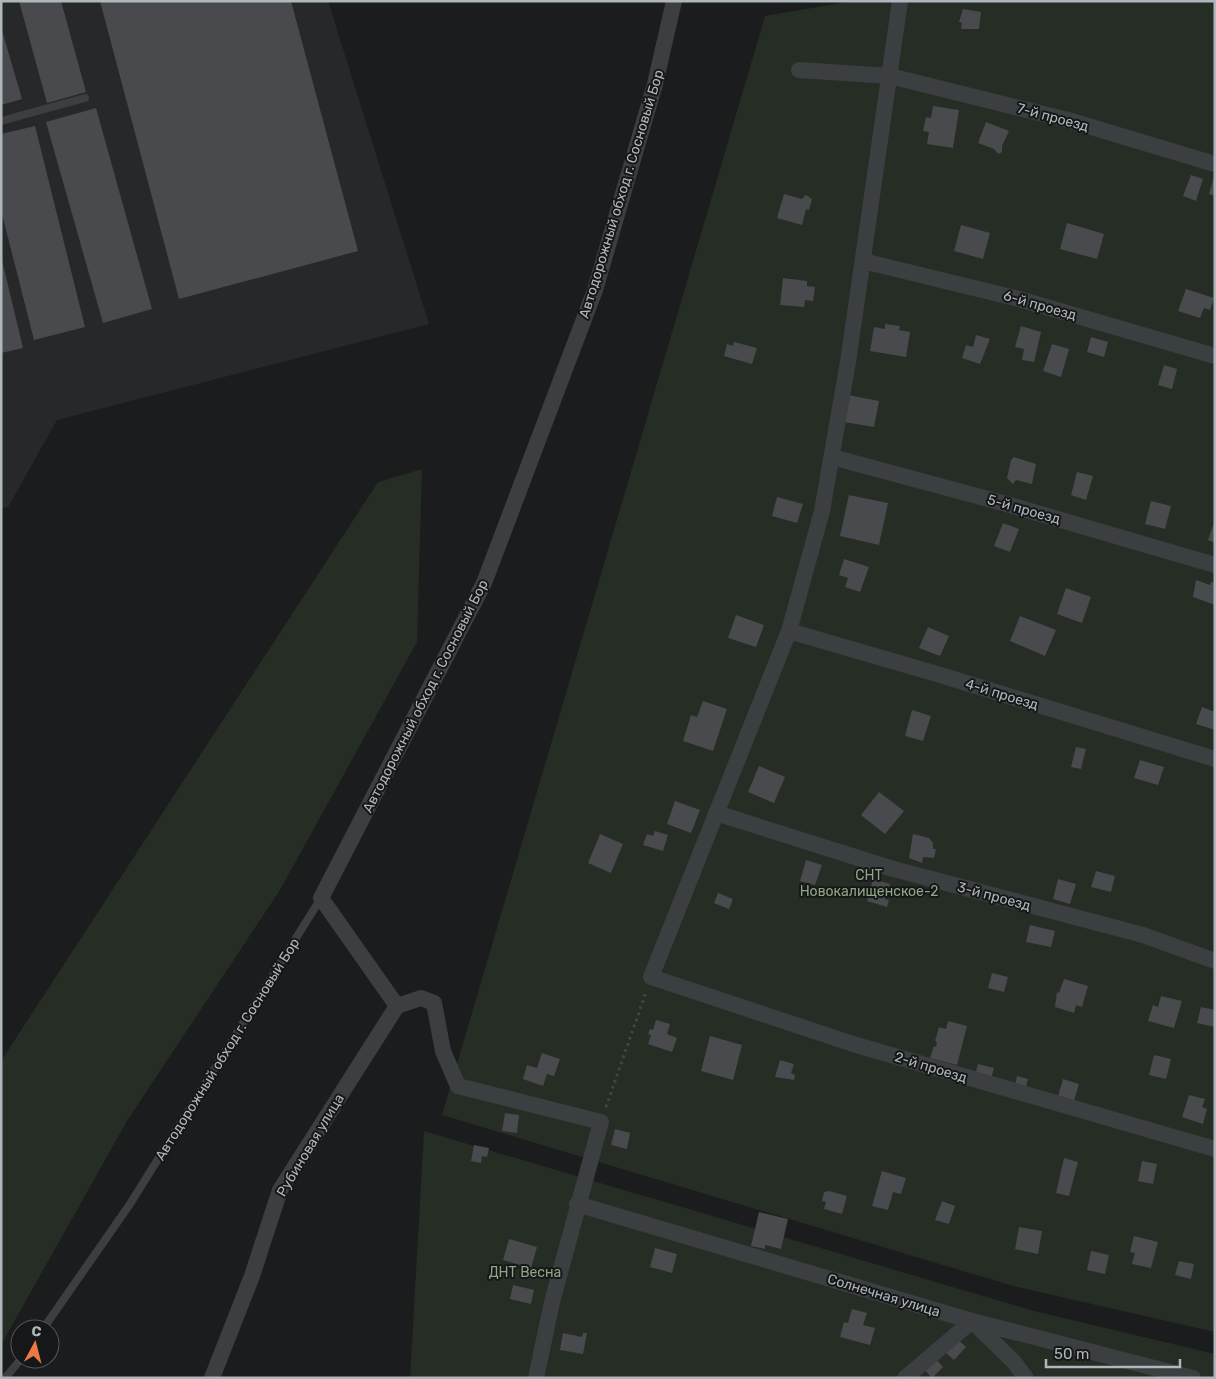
<svg xmlns="http://www.w3.org/2000/svg" width="1216" height="1379" font-family="Rubik,sans-serif">
	<rect width="100%" height="100%" fill="#1b1c1d"/>
	<path fill="#27282a" d="M 1,1 L 328,1 L 429,324 L 57,420 L 8,507 L 1,508 Z"/>
	<path fill="#262d25" d="M 853,1 L 1215,1 L 1215,1332 L 1013,1286 L 442,1115 L 765,16 Z
		M 422,469 L 417,642 L 280,890 L 127,1121 L 1,1345 L 1,1061 L 378,482 Z
		M 424,1131 L 1034,1311 L 1215,1354 L 1215,1378 L 410,1378 Z"/>
	<path fill="#484a4d" d="M 19,1 L 61,1 L 86,92 L 47,103 Z
		M 100,1 L 291,1 L 358,251 L 179,299 Z
		M 963,9 L 981,12 L 979,29 L 961,29 L 962,23 L 959,22 Z
		M 1,27 L 22,99 L 1,105 Z
		M 933,106 L 959,110 L 953,148 L 927,144 L 929,132 L 923,131 L 926,117 L 931,118 Z
		M 96,108 L 152,309 L 103,323 L 46,122 Z
		M 986,122 L 1009,131 L 1002,146 L 1002,152 L 998,154 L 994,149 L 978,143 Z
		M 35,126 L 85,327 L 34,340 L 1,210 L 1,134 Z
		M 1191,175 L 1203,179 L 1196,201 L 1183,196 Z
		M 1214,176 L 1215,176 L 1215,196 L 1209,194 Z
		M 784,194 L 802,199 L 806,195 L 812,199 L 809,210 L 806,209 L 802,225 L 777,218 Z
		M 1067,223 L 1104,234 L 1097,259 L 1060,249 Z
		M 961,225 L 990,233 L 983,259 L 954,251 Z
		M 1,256 L 23,348 L 1,353 Z
		M 783,278 L 807,281 L 807,286 L 815,287 L 813,301 L 805,300 L 804,307 L 780,305 Z
		M 1186,289 L 1214,298 L 1210,310 L 1204,308 L 1200,318 L 1178,311 Z
		M 885,324 L 900,326 L 899,330 L 910,332 L 906,357 L 870,351 L 874,327 L 885,329 Z
		M 1021,326 L 1041,332 L 1034,362 L 1022,360 L 1024,349 L 1015,347 Z
		M 976,335 L 990,339 L 980,364 L 962,358 L 966,345 L 973,347 Z
		M 1091,337 L 1108,342 L 1104,357 L 1087,352 Z
		M 734,342 L 757,348 L 752,364 L 724,356 L 727,344 L 733,346 Z
		M 1052,344 L 1069,349 L 1061,377 L 1043,371 Z
		M 1164,365 L 1177,369 L 1172,389 L 1158,385 Z
		M 848,395 L 879,401 L 874,427 L 844,422 Z
		M 1014,457 L 1036,464 L 1032,484 L 1016,480 L 1013,484 L 1007,478 L 1011,460 Z
		M 1077,472 L 1093,476 L 1086,500 L 1071,495 Z
		M 849,495 L 888,503 L 879,545 L 840,536 Z
		M 777,497 L 803,504 L 797,523 L 772,516 Z
		M 1151,501 L 1171,506 L 1165,529 L 1145,524 Z
		M 1215,520 L 1215,543 L 1208,540 Z
		M 1003,523 L 1019,529 L 1010,552 L 994,546 Z
		M 844,559 L 869,567 L 860,592 L 845,587 L 848,578 L 839,575 Z
		M 1196,580 L 1210,585 L 1211,582 L 1215,583 L 1215,605 L 1193,597 Z
		M 1066,588 L 1091,597 L 1082,623 L 1057,614 Z
		M 736,615 L 764,625 L 756,647 L 728,638 Z
		M 1020,616 L 1056,630 L 1045,656 L 1010,641 Z
		M 928,627 L 949,636 L 940,656 L 919,648 Z
		M 703,701 L 727,709 L 713,751 L 683,741 L 691,715 L 697,717 Z
		M 1202,707 L 1215,712 L 1215,730 L 1196,724 Z
		M 912,710 L 931,716 L 923,741 L 905,736 Z
		M 1076,747 L 1086,749 L 1081,769 L 1071,767 Z
		M 1140,760 L 1164,767 L 1158,785 L 1134,778 Z
		M 759,766 L 785,777 L 774,803 L 748,792 Z
		M 879,792 L 904,811 L 885,834 L 861,815 Z
		M 675,801 L 700,810 L 691,833 L 667,824 Z
		M 655,831 L 668,835 L 663,851 L 643,845 L 647,834 L 653,836 Z
		M 600,834 L 623,844 L 611,873 L 588,863 Z
		M 913,834 L 929,838 L 933,843 L 933,849 L 936,849 L 934,858 L 923,857 L 922,863 L 909,858 Z
		M 806,860 L 822,865 L 815,885 L 800,881 Z
		M 1096,871 L 1115,876 L 1111,892 L 1091,887 Z
		M 873,879 L 890,884 L 885,899 L 889,900 L 887,907 L 867,901 Z
		M 1058,879 L 1076,884 L 1070,904 L 1053,899 Z
		M 718,893 L 733,899 L 729,909 L 714,903 Z
		M 1030,925 L 1055,931 L 1051,947 L 1026,942 Z
		M 992,973 L 1008,977 L 1004,992 L 988,988 Z
		M 1064,979 L 1088,986 L 1082,1007 L 1076,1005 L 1074,1013 L 1055,1007 L 1057,992 L 1059,993 Z
		M 1161,996 L 1182,1001 L 1174,1028 L 1148,1021 L 1153,1005 L 1158,1007 Z
		M 1201,1007 L 1215,1010 L 1215,1027 L 1197,1023 Z
		M 656,1020 L 670,1024 L 667,1034 L 677,1038 L 672,1052 L 648,1044 L 651,1035 L 648,1034 L 650,1029 L 653,1030 Z
		M 948,1021 L 967,1026 L 957,1065 L 930,1058 L 934,1046 L 936,1047 L 937,1042 L 935,1041 L 939,1027 L 946,1029 Z
		M 710,1036 L 742,1045 L 733,1080 L 701,1071 Z
		M 542,1053 L 560,1059 L 554,1076 L 547,1074 L 543,1086 L 523,1079 L 527,1065 L 537,1068 Z
		M 1154,1055 L 1171,1059 L 1166,1079 L 1149,1075 Z
		M 780,1060 L 794,1064 L 791,1073 L 795,1075 L 794,1080 L 775,1077 Z
		M 978,1064 L 994,1068 L 991,1079 L 975,1075 Z
		M 1017,1076 L 1028,1079 L 1026,1087 L 1015,1085 Z
		M 1063,1079 L 1079,1084 L 1073,1104 L 1057,1100 Z
		M 1189,1095 L 1205,1099 L 1202,1107 L 1207,1109 L 1203,1124 L 1182,1117 Z
		M 505,1113 L 519,1115 L 517,1133 L 502,1131 Z
		M 615,1129 L 630,1133 L 627,1149 L 611,1145 Z
		M 474,1145 L 489,1148 L 487,1157 L 482,1156 L 481,1163 L 471,1161 Z
		M 1064,1158 L 1078,1162 L 1069,1196 L 1056,1193 Z
		M 1142,1161 L 1157,1164 L 1153,1184 L 1138,1181 Z
		M 882,1171 L 906,1178 L 901,1194 L 893,1192 L 888,1210 L 872,1206 Z
		M 829,1191 L 847,1196 L 842,1214 L 824,1209 L 826,1202 L 822,1201 L 824,1192 Z
		M 942,1201 L 955,1206 L 949,1224 L 935,1220 Z
		M 759,1212 L 788,1219 L 781,1249 L 765,1245 L 765,1249 L 751,1246 Z
		M 1019,1227 L 1042,1231 L 1038,1254 L 1015,1249 Z
		M 1134,1236 L 1158,1242 L 1151,1268 L 1132,1264 L 1135,1253 L 1130,1252 Z
		M 509,1239 L 537,1247 L 531,1268 L 503,1260 Z
		M 655,1248 L 677,1254 L 672,1273 L 650,1267 Z
		M 1091,1251 L 1109,1255 L 1105,1274 L 1087,1270 Z
		M 1179,1261 L 1194,1264 L 1191,1279 L 1175,1275 Z
		M 513,1285 L 534,1290 L 531,1304 L 510,1299 Z
		M 852,1309 L 867,1313 L 863,1325 L 875,1328 L 870,1345 L 840,1337 L 844,1322 L 848,1323 Z
		M 563,1333 L 582,1337 L 583,1333 L 587,1333 L 583,1354 L 560,1350 Z
		M 956,1338 L 966,1347 L 954,1360 L 944,1351 Z
		M 935,1358 L 943,1367 L 932,1378 L 923,1368 Z"/>
	<g fill="none" stroke-linecap="round" stroke-linejoin="round">
		<path stroke="#424649" stroke-width="3" stroke-dasharray="2.5 4" stroke-linecap="butt" d="M 606,1107 L 646,992"/>
		<path stroke="#3c3f42" stroke-width="8" d="M 1,121 L 85,98
			M 43,1329 L 130,1204 L 321,898
			M 5,1378 L 21,1359"/>
		<path stroke="#3c3f42" stroke-width="16" d="M 900,1 L 848,362 L 822,511 L 789,631 L 651,977 L 853,1044 L 1215,1149
			M 799,70 L 890,76 L 1068,120 L 1215,164
			M 863,261 L 1019,299 L 1215,356
			M 832,457 L 1003,503 L 1215,565
			M 789,631 L 937,674 L 1215,759
			M 716,813 L 890,868 L 1143,935 L 1215,961
			M 397,1006 L 321,898 L 484,583 L 595,290 L 655,84 L 674,1
			M 397,1006 L 421,998 L 434,1003 L 443,1051 L 458,1086 L 601,1122 L 552,1302 L 536,1378
			M 577,1204 L 972,1321 L 1193,1378
			M 212,1378 L 252,1276 L 280,1190 L 397,1006
			M 905,1378 L 972,1321 L 1014,1362 L 1026,1378"/>
	</g>
	<g text-anchor="middle" stroke-width="4" stroke-linejoin="round" paint-order="stroke">
		<g font-size="14" fill="#aeb7bc" stroke="#161718">
			<text transform="translate(1053 117) rotate(15)" y="5">7-й проезд</text>
			<text transform="translate(621 194) rotate(-73)" y="5">Автодорожный обход г. Сосновый Бор</text>
			<text transform="translate(1040 305) rotate(16)" y="5">6-й проезд</text>
			<text transform="translate(1024 509) rotate(16)" y="5">5-й проезд</text>
			<text transform="translate(1002 694) rotate(17)" y="5">4-й проезд</text>
			<text transform="translate(425 696) rotate(-63)" y="5">Автодорожный обход г. Сосновый Бор</text>
			<text transform="translate(994 896) rotate(15)" y="5">3-й проезд</text>
			<text transform="translate(227 1049) rotate(-58)" y="5">Автодорожный обход г. Сосновый Бор</text>
			<text transform="translate(931 1067) rotate(17)" y="5">2-й проезд</text>
			<text transform="translate(310 1145) rotate(-59)" y="5">Рубиновая улица</text>
			<text transform="translate(884 1295) rotate(17)" y="5">Солнечная улица</text>
		</g>
		<g font-size="14" fill="#8fa686" stroke="#161718">
			<text x="869" y="880">СНТ<tspan x="869" dy="16">Новокалищенское-2</tspan></text>
			<text x="525" y="1277">ДНТ Весна</text>
		</g>
	</g>
	<rect width="1216" height="1379" fill="none" stroke="#aeb7bc" stroke-width="5"/>
	<g transform="translate(35 1344) rotate(7)"><circle r="24" fill="#161718" stroke="#53575a"/>
	<path d="M0-4L9 19L0 12L-9 19Z" fill="#eb7945"/>
	<text y="-8" font-size="14" font-weight="bold" text-anchor="middle" fill="#aeb7bc">С</text>
	</g>
	<path d="M1046 1359v8h134v-8" fill="none" stroke="#aeb7bc" stroke-width="2.5"/>
	<text x="1054" y="1359" font-size="15" fill="#aeb7bc" stroke="#161718" stroke-width="4" paint-order="stroke">50 m</text>
</svg>
